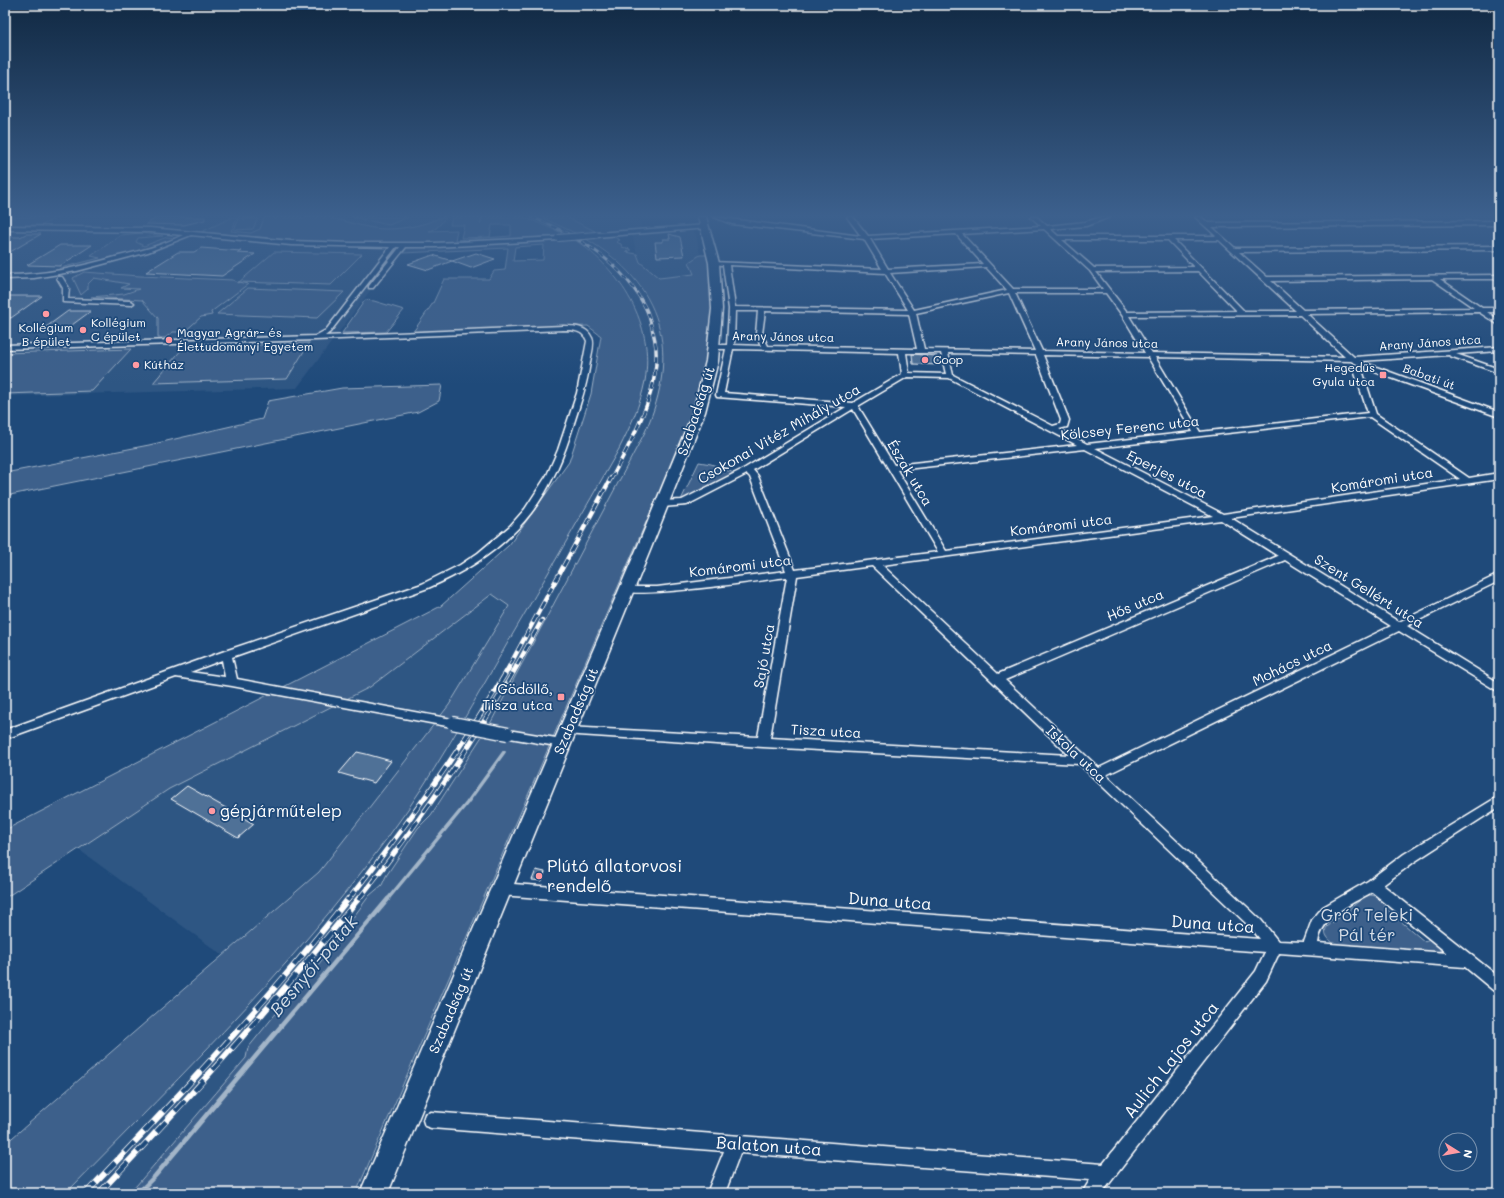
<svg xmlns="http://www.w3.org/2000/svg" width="1504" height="1198" font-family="Mali,sans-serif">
	<rect width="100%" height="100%" fill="#1f4a7a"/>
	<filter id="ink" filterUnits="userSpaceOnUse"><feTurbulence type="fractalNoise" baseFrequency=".025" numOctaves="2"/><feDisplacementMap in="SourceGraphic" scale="8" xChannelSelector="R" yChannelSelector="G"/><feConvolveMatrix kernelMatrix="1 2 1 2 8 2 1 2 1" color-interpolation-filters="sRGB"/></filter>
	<g filter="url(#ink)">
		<path fill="#2e5683" d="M 58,217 L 438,217 L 408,240 L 297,388 L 5,396 L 5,225 L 42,225 Z
			M 524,217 L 541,217 L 567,229 L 598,247 L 632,276 L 654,309 L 663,345 L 664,366 L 657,401 L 645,432 L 490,724 L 431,815 L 418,828 L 386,876 L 382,885 L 369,896 L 307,980 L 295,990 L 248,1048 L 246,1058 L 136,1186 L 121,1193 L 66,1193 L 208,1049 L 301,946 L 356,879 L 408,809 L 455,736 L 619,449 L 632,423 L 640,403 L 645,380 L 647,358 L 645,339 L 640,321 L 631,299 L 614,274 L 588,248 L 562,233 Z
			M 566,217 L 639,217 L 642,230 L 595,231 Z
			M 690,230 L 696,234 L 700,255 L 689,262 L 694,274 L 659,278 L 639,262 L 632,234 Z
			M 492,593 L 509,606 L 449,705 L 319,872 L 222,955 L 78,849 L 169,789 L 370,687 Z"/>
		<path fill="#3c618b" stroke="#9eb0c5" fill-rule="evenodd" d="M 5,217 L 58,217 L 42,225 L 5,225 Z
			M 233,217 L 256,217 L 243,219 L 258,218 L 253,229 L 234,230 L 239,219 L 237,219 L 231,231 L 251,233 L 260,229 L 264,218 L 274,217 L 274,219 L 278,217 L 302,217 L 301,218 C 309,218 317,216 325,217 C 346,220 365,229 386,229 C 399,229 413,227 426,223 C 433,221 438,217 446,217 C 441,223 437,230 429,231 L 457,230 L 455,240 L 511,236 L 511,225 L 492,225 L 490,237 L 461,238 L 464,225 L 450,225 L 452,217 L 482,217 L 480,224 L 483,217 L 524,217 L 562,233 L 556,236 C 486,241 417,244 347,243 C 298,242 250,236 201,232 Z
			M 352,217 L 408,217 L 389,225 Z
			M 541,217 L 566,217 L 595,231 L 594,233 L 577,234 Z
			M 141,233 L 163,236 L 138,238 L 136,242 L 144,246 L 167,237 L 176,238 C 138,253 99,263 58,271 L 60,268 L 100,258 L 91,256 L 121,235 Z
			M 601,236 L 612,236 L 620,240 L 616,242 L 621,244 L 622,247 L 630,249 L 630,251 L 626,252 L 637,254 L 640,262 L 659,278 L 694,274 L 689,262 L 700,255 L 708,255 L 714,281 L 714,310 L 702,391 L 663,491 L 653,506 L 356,1193 L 121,1193 L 136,1186 L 246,1058 L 248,1048 L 295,990 L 307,980 L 369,896 L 382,885 L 386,876 L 418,828 L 431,815 L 490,724 L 645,432 C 681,353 663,284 586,239 Z
			M 575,240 C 621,271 655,324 645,381 C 640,406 630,427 619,449 C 582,514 545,579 507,644 C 475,700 444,756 408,809 C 310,950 186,1071 66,1193 L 5,1193 L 5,1144 L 319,872 L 449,705 L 509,606 L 492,594 L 370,687 L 169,789 L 5,898 L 5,830 L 441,606 L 509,545 L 569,462 L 591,394 L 601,336 L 588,326 L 413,332 L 433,303 L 444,279 L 489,279 L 494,271 L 505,270 L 508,248 L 403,253 L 407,248 ZM 544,245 L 543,260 L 513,261 L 515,247 Z
			M 274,252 L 362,254 L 331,285 L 238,282 L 248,284 L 211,312 L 212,315 L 201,317 L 184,332 L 173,332 L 165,338 L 158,338 L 158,318 L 142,300 L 91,297 L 124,294 L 139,289 L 121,288 L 129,284 L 94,278 L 88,284 L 88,289 L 81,295 L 73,278 L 84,272 L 140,276 L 233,280 L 238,283 Z
			M 248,288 L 344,292 L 317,318 L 217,314 Z
			M 365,300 L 374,301 L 404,310 L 386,332 L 342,333 Z
			M 309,343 L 287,379 L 153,383 L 183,348 Z
			M 131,349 L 92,391 L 5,394 L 5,353 Z
			M 442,385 L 439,401 L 418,412 L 5,496 L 5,473 L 149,445 L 262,419 L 268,401 L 342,388 Z
			M 699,462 L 711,464 L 734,473 L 680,502 Z
			M 1370,895 L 1378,896 L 1390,903 L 1384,907 L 1425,942 L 1431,937 L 1440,948 L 1440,951 L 1438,953 L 1336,945 C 1330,941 1322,934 1327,927 L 1364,897 Z"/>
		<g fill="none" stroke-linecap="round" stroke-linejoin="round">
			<path stroke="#a3b5c8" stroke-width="3.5" d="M 387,900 L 467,803 L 504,752"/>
			<path stroke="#a3b5c8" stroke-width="4.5" d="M 138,1193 L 155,1176 L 388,899"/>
		</g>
		<path fill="#507197" stroke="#fff" d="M 158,217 L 205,217 L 205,220 L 184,225 L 146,224 Z
			M 26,234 L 41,234 L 5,255 L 5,237 L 20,237 Z
			M 669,234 L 680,237 L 684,256 L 657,257 L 655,242 L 663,242 L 663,239 L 670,239 Z
			M 60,245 L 92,245 L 60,266 L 27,265 Z
			M 201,248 L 241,251 L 237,253 L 255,254 L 222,276 L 146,272 L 178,252 L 194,252 Z
			M 476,253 L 495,259 L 471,268 L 452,261 Z
			M 433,255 L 452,261 L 428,270 L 408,264 Z
			M 5,296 L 42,296 L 11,318 L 5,317 Z
			M 68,311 L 91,311 L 61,333 L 38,333 Z
			M 912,354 L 937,356 L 939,365 L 913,364 Z
			M 357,752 L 366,754 L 391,761 L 374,783 L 339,773 Z
			M 187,786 L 254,824 L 238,838 L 171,799 Z
			M 536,870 L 545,872 L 542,881 L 532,880 Z"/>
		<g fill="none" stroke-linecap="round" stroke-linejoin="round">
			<g stroke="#fff" stroke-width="3">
				<path id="minor" d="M 714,217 L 861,236 L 847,217 L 853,217 L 868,236 L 1041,226 L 1031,217 L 1037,217 L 1047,226 L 1085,222 L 1102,217 L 1110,217 L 1086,226 L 1050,229 L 1058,236 L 1216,236 L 1195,217 L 1201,217 L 1208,223 L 1499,221 L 1499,225 L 1212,227 L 1235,248 L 1499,246 L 1499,250 L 1239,252 L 1267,277 L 1499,275 L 1499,279 L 1440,279 L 1482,308 L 1499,308 L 1499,312 L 1487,312 L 1499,320 L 1499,325 L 1479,312 L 1307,314 L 1354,357 L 1499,347 L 1499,351 L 1456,354 L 1499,369 L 1499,373 L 1450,356 L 1449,355 L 1360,361 L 1499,412 L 1499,417 L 1364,368 L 1362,370 L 1376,414 L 1469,478 L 1499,473 L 1499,479 L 1231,518 L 1399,622 L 1499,574 L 1499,581 L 1407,626 L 1499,683 L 1499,692 L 1399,631 L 1106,775 L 1261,920 L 1278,941 L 1304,942 L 1312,920 L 1323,907 L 1368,881 L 1404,854 L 1499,796 L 1499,807 L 1414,862 L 1383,885 L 1499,977 L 1499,993 L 1494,991 L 1465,967 L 1279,953 L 1266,981 L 1102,1193 L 1082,1193 L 1090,1180 L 740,1153 L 725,1193 L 707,1193 L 724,1151 L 431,1128 L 425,1126 L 423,1120 L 425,1114 L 431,1112 L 1103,1164 L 1256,971 L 1265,952 L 501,895 L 496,893 L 494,889 L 496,885 L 501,883 L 1260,939 L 1251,928 L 1079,764 L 763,747 L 563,734 L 561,731 L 563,728 L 567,727 L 758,737 L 787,577 C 765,580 630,600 621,590 L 626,587 L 657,587 L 786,571 L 750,477 L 747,474 L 687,505 L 662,507 L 658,504 L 662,501 L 682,500 L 745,468 L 846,407 L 717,397 L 716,395 L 726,349 L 714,349 L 711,347 L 714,345 L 727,345 L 729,309 L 723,265 L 712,264 L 712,262 L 882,269 L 864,239 L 732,224 ZM 1044,229 L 1090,271 L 1103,289 L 1013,289 L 962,234 ZM 956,234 L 983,264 L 888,269 L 870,239 ZM 1062,240 L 1168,240 L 1194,267 L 1094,268 ZM 1174,240 L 1219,240 L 1296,311 L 1244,311 ZM 729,265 L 885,273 L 908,310 L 735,307 ZM 986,267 L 1007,290 L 914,310 L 890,273 ZM 1198,271 L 1237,311 L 1127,312 L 1096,272 ZM 1432,279 L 1474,308 L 1303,310 L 1271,281 ZM 1009,293 L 1035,351 L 924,349 L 916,313 ZM 1015,293 L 1106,293 L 1122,315 L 1145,353 L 1042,351 ZM 735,311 L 758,311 L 756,334 L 761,346 L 734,345 ZM 765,311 L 909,314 L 917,349 L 768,346 L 762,334 ZM 1300,315 L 1345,357 L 1152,353 L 1129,316 ZM 733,349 L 899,353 L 902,374 L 853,403 L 724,393 ZM 906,353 L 941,353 L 946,374 L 909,373 ZM 948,353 L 1036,355 L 1061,420 L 1060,424 L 1053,426 L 953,375 ZM 1043,355 L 1148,357 L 1193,432 L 1087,444 L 1059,429 L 1067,427 L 1069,420 ZM 1155,357 L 1351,361 L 1359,365 L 1354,370 L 1368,413 L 1200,432 ZM 907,377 L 949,378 L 1077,445 L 894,465 L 858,406 ZM 853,409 L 938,552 L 795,570 L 758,476 L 753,470 ZM 1370,417 L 1460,479 L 1223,514 L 1095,448 ZM 1085,449 L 1213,516 L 946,551 L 897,470 ZM 1221,520 L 1278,556 L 998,674 L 882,565 ZM 1285,560 L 1391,626 L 1099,768 L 1005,680 ZM 872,566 L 1069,755 L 770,738 L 797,576 ZM 1372,892 L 1447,953 L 1318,943 C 1322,915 1350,905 1372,892 Z
					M 706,225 L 708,226 L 708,228 L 596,237 L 593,235 L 596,233 Z
					M 5,226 L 150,228 L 291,241 L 352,243 L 435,243 L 560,237 L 560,239 L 558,240 L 435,247 L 406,247 L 373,288 L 369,288 L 369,286 L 400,247 L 396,247 L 330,332 L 325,336 L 563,326 C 574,326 587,326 592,338 C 595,344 591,355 590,362 C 587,385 581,401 574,423 C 564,456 552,486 531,513 C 504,548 468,571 428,588 L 232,657 L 237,679 L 452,719 L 456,720 L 458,723 L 456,726 L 452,727 L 232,686 L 176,677 L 5,739 L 5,730 L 222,652 L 422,584 L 460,565 L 478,553 L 510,526 L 525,509 L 547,475 L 558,450 L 577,393 L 587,341 C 583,330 573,330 563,330 L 315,340 L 5,349 L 5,345 L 315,336 L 326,330 L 390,247 L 291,245 L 191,235 L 148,252 L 77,271 L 34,278 L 5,279 L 5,275 C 45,275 81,267 119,256 C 141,251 163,245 183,235 L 150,232 L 5,230 ZM 222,660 L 225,677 L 190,672 Z
					M 58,277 L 62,277 L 69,288 L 68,299 L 131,301 L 134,303 L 131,305 L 63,302 L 63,288 L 57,278 Z
					M 508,730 L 562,739 L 566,740 L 568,743 L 566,746 L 562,747 L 504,737 L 502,734 L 504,731 Z"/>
			</g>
			<g stroke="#fff" stroke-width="3">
				<path id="primary" d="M 698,217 L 706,217 L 719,263 L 722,309 L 718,361 L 705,412 L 651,548 L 388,1193 L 360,1193 L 637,548 L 693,412 L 706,361 L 712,309 L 709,263 Z"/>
			</g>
			<use href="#minor" fill="#1f4a7a" fill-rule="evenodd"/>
			<use href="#primary" fill="#1f4a7a" fill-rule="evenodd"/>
			<g stroke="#fff" stroke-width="3">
				<path id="rail-far4" d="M 532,217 C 579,237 623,262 646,309 C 650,317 651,325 653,333"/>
			</g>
			<g stroke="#fff" stroke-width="3.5">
				<path id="rail-far3" d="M 611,479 C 633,438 667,380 653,332"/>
			</g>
			<g stroke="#fff" stroke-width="4.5">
				<path id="rail-far2" d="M 510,665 L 611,478
					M 517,665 L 542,620"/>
			</g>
			<g stroke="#fff" stroke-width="5">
				<path id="rail-far1" d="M 348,900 C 407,825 463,747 511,664
					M 358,900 C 417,826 471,747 518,664"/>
			</g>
			<g stroke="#fff" stroke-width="6">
				<path id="rail" d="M 86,1193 C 177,1098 267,1002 348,899
					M 99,1193 C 189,1098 277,1001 358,899"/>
			</g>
			<use href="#rail-far4" stroke="#1f4a7a" stroke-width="2" stroke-dasharray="5.5" stroke-linecap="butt"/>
			<use href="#rail-far3" stroke="#1f4a7a" stroke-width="2.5" stroke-dasharray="7" stroke-linecap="butt"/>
			<use href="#rail-far2" stroke="#1f4a7a" stroke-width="3" stroke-dasharray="8" stroke-linecap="butt"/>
			<use href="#rail-far1" stroke="#1f4a7a" stroke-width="3.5" stroke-dasharray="11" stroke-linecap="butt"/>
			<use href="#rail" stroke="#1f4a7a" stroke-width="4.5" stroke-dasharray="14" stroke-linecap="butt"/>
			<g stroke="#fff" stroke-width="8" stroke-linecap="butt">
				<path id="minor-bridge-far1" d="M 558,238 L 596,235"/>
			</g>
			<g stroke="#fff" stroke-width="15" stroke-linecap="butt">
				<path id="minor-bridge" d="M 452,723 L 508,734"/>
			</g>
			<use href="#minor-bridge-far1" stroke="#1f4a7a" stroke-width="6"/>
			<use href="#minor-bridge" stroke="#1f4a7a" stroke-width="12"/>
		</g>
	</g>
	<linearGradient id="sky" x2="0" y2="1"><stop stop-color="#112943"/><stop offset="0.56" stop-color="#3c608d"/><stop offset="1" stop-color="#3c608d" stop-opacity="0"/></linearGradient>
	<rect width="1504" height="385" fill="url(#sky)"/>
	<g fill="#ff9aa2" stroke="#1f4a7a" stroke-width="1.5">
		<circle cx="46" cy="314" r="4"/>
		<circle cx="83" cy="330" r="4"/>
		<circle cx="169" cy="340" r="4"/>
		<circle cx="925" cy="360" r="4"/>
		<circle cx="136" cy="365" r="4"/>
		<rect x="1379" y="371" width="8" height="8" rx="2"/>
		<rect x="557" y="693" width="8" height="8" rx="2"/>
		<circle cx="212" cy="811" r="4"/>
		<circle cx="539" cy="876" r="4"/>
	</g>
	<g text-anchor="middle" stroke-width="3.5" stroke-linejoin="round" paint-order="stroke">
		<g font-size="12" fill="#fff" stroke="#1f4a7a" text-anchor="start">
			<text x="91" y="327">Kollégium<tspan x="91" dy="14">C épület</tspan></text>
			<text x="46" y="332" text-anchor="middle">Kollégium<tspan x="46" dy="14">B épület</tspan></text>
			<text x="177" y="337">Magyar Agrár- és<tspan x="177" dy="14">Élettudományi Egyetem</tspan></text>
			<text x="933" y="364">Coop</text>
			<text x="144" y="369">Kútház</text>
			<text x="1375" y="372" text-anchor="end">Hegedűs<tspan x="1375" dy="14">Gyula utca</tspan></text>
		</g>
		<g font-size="12" fill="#fff" stroke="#1f4a7a">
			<text transform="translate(783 337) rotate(1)" y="4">Arany János utca</text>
			<text transform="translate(1107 343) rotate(1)" y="4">Arany János utca</text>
			<text transform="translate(1430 343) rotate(-4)" y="4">Arany János utca</text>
			<text transform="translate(1429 377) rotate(20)" y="4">Babati út</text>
		</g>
		<g font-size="14" fill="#fff" stroke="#1f4a7a">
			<text transform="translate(696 411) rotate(-72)" y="5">Szabadság út</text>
			<text transform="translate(1130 428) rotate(-6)" y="5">Kölcsey Ferenc utca</text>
			<text transform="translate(779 434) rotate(-30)" y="5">Csokonai Vitéz Mihály utca</text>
			<text transform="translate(910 473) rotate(59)" y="5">Észak utca</text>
			<text transform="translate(1167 474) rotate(27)" y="5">Eperjes utca</text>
			<text transform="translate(1382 480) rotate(-9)" y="5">Komáromi utca</text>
			<text transform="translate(1061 525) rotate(-7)" y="5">Komáromi utca</text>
			<text transform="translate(740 566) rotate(-7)" y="5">Komáromi utca</text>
			<text transform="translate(1369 591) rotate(32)" y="5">Szent Gellért utca</text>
			<text transform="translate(1135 605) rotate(-23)" y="5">Hős utca</text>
			<text transform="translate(764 656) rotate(-80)" y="5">Sajó utca</text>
			<text transform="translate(1292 663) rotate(-26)" y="5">Mohács utca</text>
			<text transform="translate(576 711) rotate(-67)" y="5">Szabadság út</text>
			<text transform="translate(826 731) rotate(3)" y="5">Tisza utca</text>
			<text transform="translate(1076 754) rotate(43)" y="5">Iskola utca</text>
			<text transform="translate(451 1010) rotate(-67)" y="5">Szabadság út</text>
		</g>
		<g font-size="14" fill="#fff" stroke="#1f4a7a" text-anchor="end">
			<text x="553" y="694">Gödöllő,<tspan x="553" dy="16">Tisza utca</tspan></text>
		</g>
		<g font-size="17" fill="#fff" stroke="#1f4a7a" text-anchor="start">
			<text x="220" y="817">gépjárműtelep</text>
			<text x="547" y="872">Plútó állatorvosi<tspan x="547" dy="20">rendelő</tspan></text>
		</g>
		<g font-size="17" fill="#fff" stroke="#1f4a7a">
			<text transform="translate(890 901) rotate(4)" y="6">Duna utca</text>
			<text transform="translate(1213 924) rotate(4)" y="6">Duna utca</text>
			<text transform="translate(1171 1060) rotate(-52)" y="6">Aulich Lajos utca</text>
			<text transform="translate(769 1146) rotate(4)" y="6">Balaton utca</text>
		</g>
		<g font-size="17" fill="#d8dfe8" stroke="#1f4a7a">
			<text x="1367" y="921">Gróf Teleki<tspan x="1367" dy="20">Pál tér</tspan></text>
		</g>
		<g font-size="18" font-style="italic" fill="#d8e0e8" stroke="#1f4a7a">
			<text transform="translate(314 966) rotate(-50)" y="6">Besnyői-patak</text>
		</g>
	</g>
	<rect width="1504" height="1198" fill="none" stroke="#1f4a7a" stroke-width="20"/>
	<rect x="10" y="10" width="1484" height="1178" fill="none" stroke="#fff" stroke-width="1.5" filter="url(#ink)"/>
	<g transform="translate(1458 1152) rotate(101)"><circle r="19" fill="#1f4a7a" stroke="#7992af"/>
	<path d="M0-3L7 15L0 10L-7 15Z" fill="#ff9aa2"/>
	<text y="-6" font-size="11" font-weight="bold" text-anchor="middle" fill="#ffffff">N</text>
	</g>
</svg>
